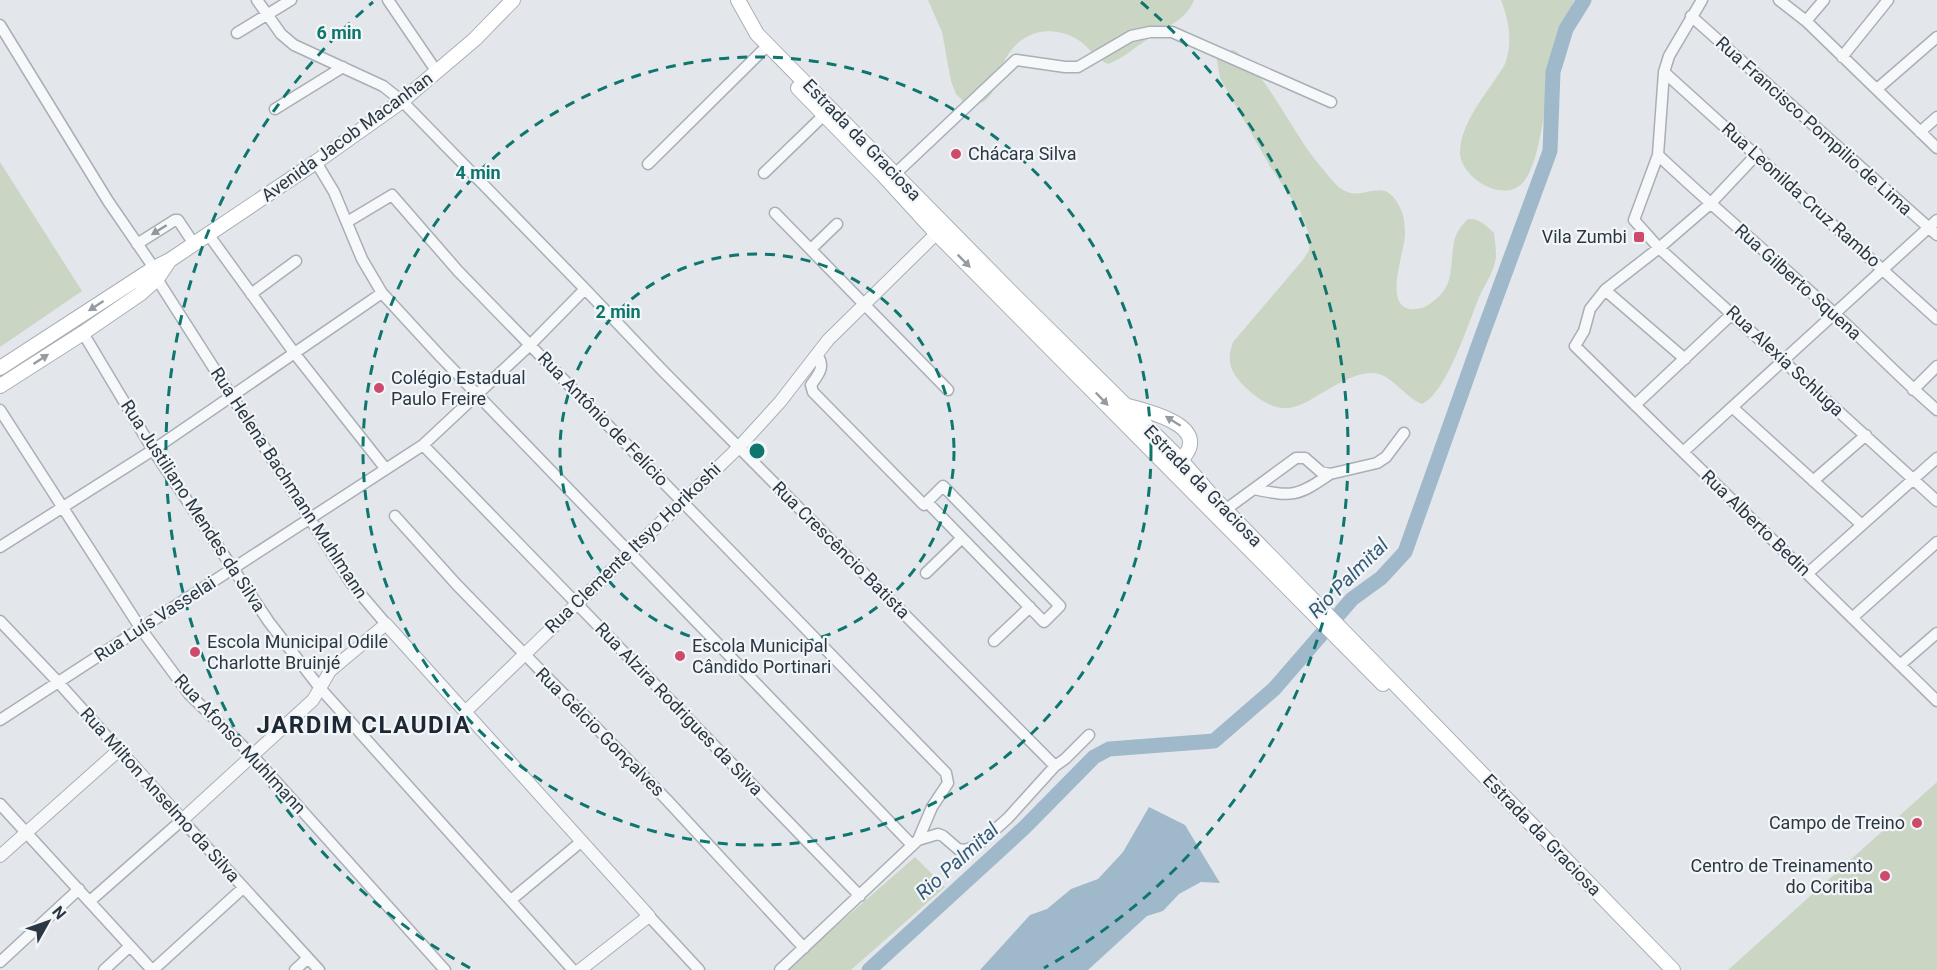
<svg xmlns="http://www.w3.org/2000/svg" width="1937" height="970" font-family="Roboto,sans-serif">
	<rect width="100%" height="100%" fill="#e3e7eb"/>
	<path fill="#cad5c4" d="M 928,0 L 1194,0 C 1186,21 1165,27 1148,39 C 1134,48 1124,58 1108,64 C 1090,56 1087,39 1062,33 C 1031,25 1008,45 999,74 C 996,82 994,93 987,99 C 984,102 979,103 975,105 L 963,101 L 956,94 L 951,81 L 942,32 Z
		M 1501,0 L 1574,0 C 1565,29 1556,58 1549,88 C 1543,114 1540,158 1525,180 C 1507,206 1461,179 1460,153 C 1460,121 1490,90 1505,64 C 1513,42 1509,21 1501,0 Z
		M 1234,50 C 1268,75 1292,133 1321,167 C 1328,175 1335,185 1343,190 C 1365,203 1385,172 1401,210 C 1404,216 1405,226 1405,233 C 1406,249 1383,303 1409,309 C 1417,310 1425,308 1431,303 C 1456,286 1449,267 1454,242 C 1456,232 1461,226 1468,219 C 1479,218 1487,226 1494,233 C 1495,241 1496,249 1496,257 C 1494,271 1486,283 1480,295 C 1469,321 1447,393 1422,404 C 1404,397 1391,373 1372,373 C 1363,373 1354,376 1346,380 C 1303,400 1289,428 1245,387 C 1230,372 1226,361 1233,342 L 1302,261 L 1309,251 L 1310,237 L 1300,211 L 1271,168 L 1220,78 L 1217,60 L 1221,52 Z
		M 0,162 L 82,291 L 0,347 Z
		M 1937,782 L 1937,970 L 1728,970 Z
		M 915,857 L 945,887 L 851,970 L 786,970 Z"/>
	<path fill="#9fb9cb" d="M 1149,807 L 1185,825 L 1220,883 L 1201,882 L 1179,894 L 1163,911 L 1147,916 L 1088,970 L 980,970 L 1030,915 L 1047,909 L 1071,889 L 1098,879 L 1123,852 Z"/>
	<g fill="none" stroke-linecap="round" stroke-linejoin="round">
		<path stroke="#9fb9cb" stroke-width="15" d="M 869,970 L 1024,828 L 1094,757 L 1109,749 L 1214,741 L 1274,689 L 1352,599 L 1381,578 L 1405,552 L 1480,341 L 1550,151 L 1553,72 L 1566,29 L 1584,0"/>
		<g stroke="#a8afb6" stroke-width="13">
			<path id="minor" d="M 257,0 L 281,34 L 294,45 L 383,86 L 402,101 L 585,289 L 663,371 L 1055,766
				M 388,0 L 437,72
				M 1702,0 L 1669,56 L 1664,72 L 1658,155 L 1634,220 L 1659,248 L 1937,501
				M 1779,0 L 1806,21 L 1937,148
				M 1691,16 L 1937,235
				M 1806,21 L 1824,0
				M 0,25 L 108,201 L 154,268
				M 237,33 L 291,0
				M 1842,57 L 1888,0
				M 1664,72 L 1937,319
				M 1877,89 L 1937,37
				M 275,109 L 343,67
				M 1920,132 L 1937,117
				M 1757,154 L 1710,204 L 1659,248 L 1605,290 L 1590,309 L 1584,331 L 1575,346 L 1937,701
				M 1658,155 C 1715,209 1776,260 1834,313 C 1869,345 1901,379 1937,410
				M 316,162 L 334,192 L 362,259 L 382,293 L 440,356 L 912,845
				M 648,164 L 762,51
				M 764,173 L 824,115
				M 895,174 L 1016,60 L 1065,67 L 1078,67 L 1131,36 L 1150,32 L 1172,32 L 1331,102
				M 775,213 L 948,390
				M 347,222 L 392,195 L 458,271 L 946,773 L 948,783 L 932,807 L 918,840 L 780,970
				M 208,234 L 295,354 L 385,468
				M 137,244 L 175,220 L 178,220 L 194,244
				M 811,249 L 837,224
				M 157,279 L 351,583 L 386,624
				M 1605,290 L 1685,359
				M 251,294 L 296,261
				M 83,333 L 153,450 L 269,622 L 320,688 L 573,970
				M 817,355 C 826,367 818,375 811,385 L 813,392 L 924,505 L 943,486 L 1060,606 L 1044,622 L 927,502
				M 1913,390 L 1937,366
				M 1635,405 L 1733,313
				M 1732,407 L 1862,525
				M 0,410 L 141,629 L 189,694 L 253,756 L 445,970
				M 423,445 L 860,896
				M 1683,452 L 1937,220
				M 1813,481 L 1866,435
				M 1254,489 C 1292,497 1297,497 1330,474
				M 1225,510 L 1296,458 L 1305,458 L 1321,472 L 1330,474 L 1377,463 L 1386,457 L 1404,433
				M 395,516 L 457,585 L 667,800 L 804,948
				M 0,547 L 153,450 L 382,293
				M 926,573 L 962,538
				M 1807,574 L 1937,458
				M 1852,618 L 1937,542
				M 0,621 L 58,682 L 119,750
				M 994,641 L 1030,607
				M 1900,665 L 1937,633
				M 0,720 L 423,445 L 531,344 L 585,289
				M 0,804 L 152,970
				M 918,840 L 938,834 L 943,836 L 958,849 L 965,850 L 978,845 L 1008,818 L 1055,766 L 1065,759 L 1089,735
				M 511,900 L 582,841
				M 90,901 L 182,820 L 319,970
				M 649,916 L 699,970
				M 0,962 L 79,889
				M 104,970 L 130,946
				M 153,970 L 243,888
				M 295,970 L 308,958"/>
		</g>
		<g stroke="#a8afb6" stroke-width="14">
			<path id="tertiary" d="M 465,712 L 739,447 L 780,402 L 828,340 L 942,228
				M 0,856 L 119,750 L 182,820 L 313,700 L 330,671 L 386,624 L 649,916 L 580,970"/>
		</g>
		<g stroke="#a8afb6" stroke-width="16">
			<path id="secondary" d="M 738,0 L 757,34 L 1014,295 L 1181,460 L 1213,497 L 1673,970
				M 798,88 L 883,175 L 937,234 L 1383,684
				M 0,368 L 154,268 L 170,260 L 316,162 L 402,101 L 475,39 L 513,0
				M 0,386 L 83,333 L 140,294 L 157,279 L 169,261
				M 1128,406 C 1156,413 1220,430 1174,466"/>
		</g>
		<use href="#minor" stroke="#f6f8f9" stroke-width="10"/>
		<use href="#tertiary" stroke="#f6f8f9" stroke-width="12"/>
		<use href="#secondary" stroke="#fff" stroke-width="14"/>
	</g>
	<defs><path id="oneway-solid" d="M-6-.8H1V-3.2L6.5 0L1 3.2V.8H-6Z" transform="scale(1.5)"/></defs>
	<use fill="#90989e" href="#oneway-solid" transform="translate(159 230) rotate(148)"/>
	<g fill="#959ba2">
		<use href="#oneway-solid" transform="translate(964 261) rotate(45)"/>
		<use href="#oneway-solid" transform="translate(96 306) rotate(147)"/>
		<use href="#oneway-solid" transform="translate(41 359) rotate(-33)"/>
		<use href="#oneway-solid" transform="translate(1102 399) rotate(46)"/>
		<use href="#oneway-solid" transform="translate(1173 421) rotate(-148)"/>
	</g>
	<g fill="none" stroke="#0f766e" stroke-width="3" stroke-dasharray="10 8">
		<circle cx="757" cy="451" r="197"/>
		<circle cx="757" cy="451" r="394"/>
		<path d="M470 968A591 591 0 0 1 373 2M1141 2A591 591 0 0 1 1044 968"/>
	</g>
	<g fill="#ce4a6d" stroke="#f3f6f8" stroke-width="2">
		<circle cx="956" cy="154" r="6"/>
		<rect x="1633" y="231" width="12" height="12" rx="3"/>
		<circle cx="379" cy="388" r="6"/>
		<circle cx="195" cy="652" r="6"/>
		<circle cx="680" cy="656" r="6"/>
		<circle cx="1917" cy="823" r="6"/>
		<circle cx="1885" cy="876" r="6"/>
	</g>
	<g text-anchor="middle" stroke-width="4.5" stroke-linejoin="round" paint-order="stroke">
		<g font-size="18" fill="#2b3744" stroke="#f3f6f8">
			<text transform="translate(1814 126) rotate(42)" y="6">Rua Francisco Pompilio de Lima</text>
			<text transform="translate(347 137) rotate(-36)" y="6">Avenida Jacob Macanhan</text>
			<text transform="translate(862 140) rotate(46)" y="6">Estrada da Graciosa</text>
			<text transform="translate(1801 195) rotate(42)" y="6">Rua Leonilda Cruz Rambo</text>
			<text transform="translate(1798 282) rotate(42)" y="6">Rua Gilberto Squena</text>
			<text transform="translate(1785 361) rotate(43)" y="6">Rua Alexia Schluga</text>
			<text transform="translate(603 419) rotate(46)" y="6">Rua Antônio de Felício</text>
			<text transform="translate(289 483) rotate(57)" y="6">Rua Helena Bachmann Muhlmann</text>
			<text transform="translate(1203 486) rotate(46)" y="6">Estrada da Graciosa</text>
			<text transform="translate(193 506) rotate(57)" y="6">Rua Justiliano Mendes da Silva</text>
			<text transform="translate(1756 523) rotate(44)" y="6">Rua Alberto Bedin</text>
			<text transform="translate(633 548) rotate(-44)" y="6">Rua Clemente Itsyo Horikoshi</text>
			<text transform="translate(841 550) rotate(45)" y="6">Rua Crescêncio Batista</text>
			<text transform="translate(155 619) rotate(-33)" y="6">Rua Luís Vasselai</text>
			<text transform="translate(679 709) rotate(46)" y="6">Rua Alzira Rodrigues da Silva</text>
			<text transform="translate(600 732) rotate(45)" y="6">Rua Gélcio Gonçalves</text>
			<text transform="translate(240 744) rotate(47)" y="6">Rua Afonso Muhlmann</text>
			<text transform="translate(160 795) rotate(48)" y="6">Rua Milton Anselmo da Silva</text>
			<text transform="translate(1542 835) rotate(46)" y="6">Estrada da Graciosa</text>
		</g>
		<g font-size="18" fill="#2b3744" stroke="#f3f6f8" text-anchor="start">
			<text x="968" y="160">Chácara Silva</text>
			<text x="1627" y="243" text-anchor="end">Vila Zumbi</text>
			<text x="391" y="384">Colégio Estadual<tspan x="391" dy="21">Paulo Freire</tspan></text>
			<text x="207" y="648">Escola Municipal Odile<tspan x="207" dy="21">Charlotte Bruinjé</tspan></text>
			<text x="692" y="652">Escola Municipal<tspan x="692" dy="21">Cândido Portinari</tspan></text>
			<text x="1905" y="829" text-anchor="end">Campo de Treino</text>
			<text x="1873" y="872" text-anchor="end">Centro de Treinamento<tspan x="1873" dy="21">do Coritiba</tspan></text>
		</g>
		<g font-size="20" font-style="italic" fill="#355a78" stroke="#f3f6f8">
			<text transform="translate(1348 578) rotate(-45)" y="7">Rio Palmital</text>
			<text transform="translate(957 861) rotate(-42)" y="7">Rio Palmital</text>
		</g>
		<g font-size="24" font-weight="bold" letter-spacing="1.5" fill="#1d2835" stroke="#f3f6f8">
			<text x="364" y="733">JARDIM CLAUDIA</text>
		</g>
	</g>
	<circle cx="757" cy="451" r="9" fill="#0f766e" stroke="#f3f6f8" stroke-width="3"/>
	<g font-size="18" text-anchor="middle" font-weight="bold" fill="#0f766e" stroke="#f3f6f8" stroke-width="4.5" stroke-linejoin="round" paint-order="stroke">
		<text x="339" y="39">6 min</text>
		<text x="478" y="179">4 min</text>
		<text x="618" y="318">2 min</text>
	</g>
	<g transform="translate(48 922) rotate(50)" stroke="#f3f6f8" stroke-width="4.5" paint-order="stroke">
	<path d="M0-4.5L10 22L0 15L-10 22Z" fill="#2b3744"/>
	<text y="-9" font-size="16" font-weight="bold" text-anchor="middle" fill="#2b3744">N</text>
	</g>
</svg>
